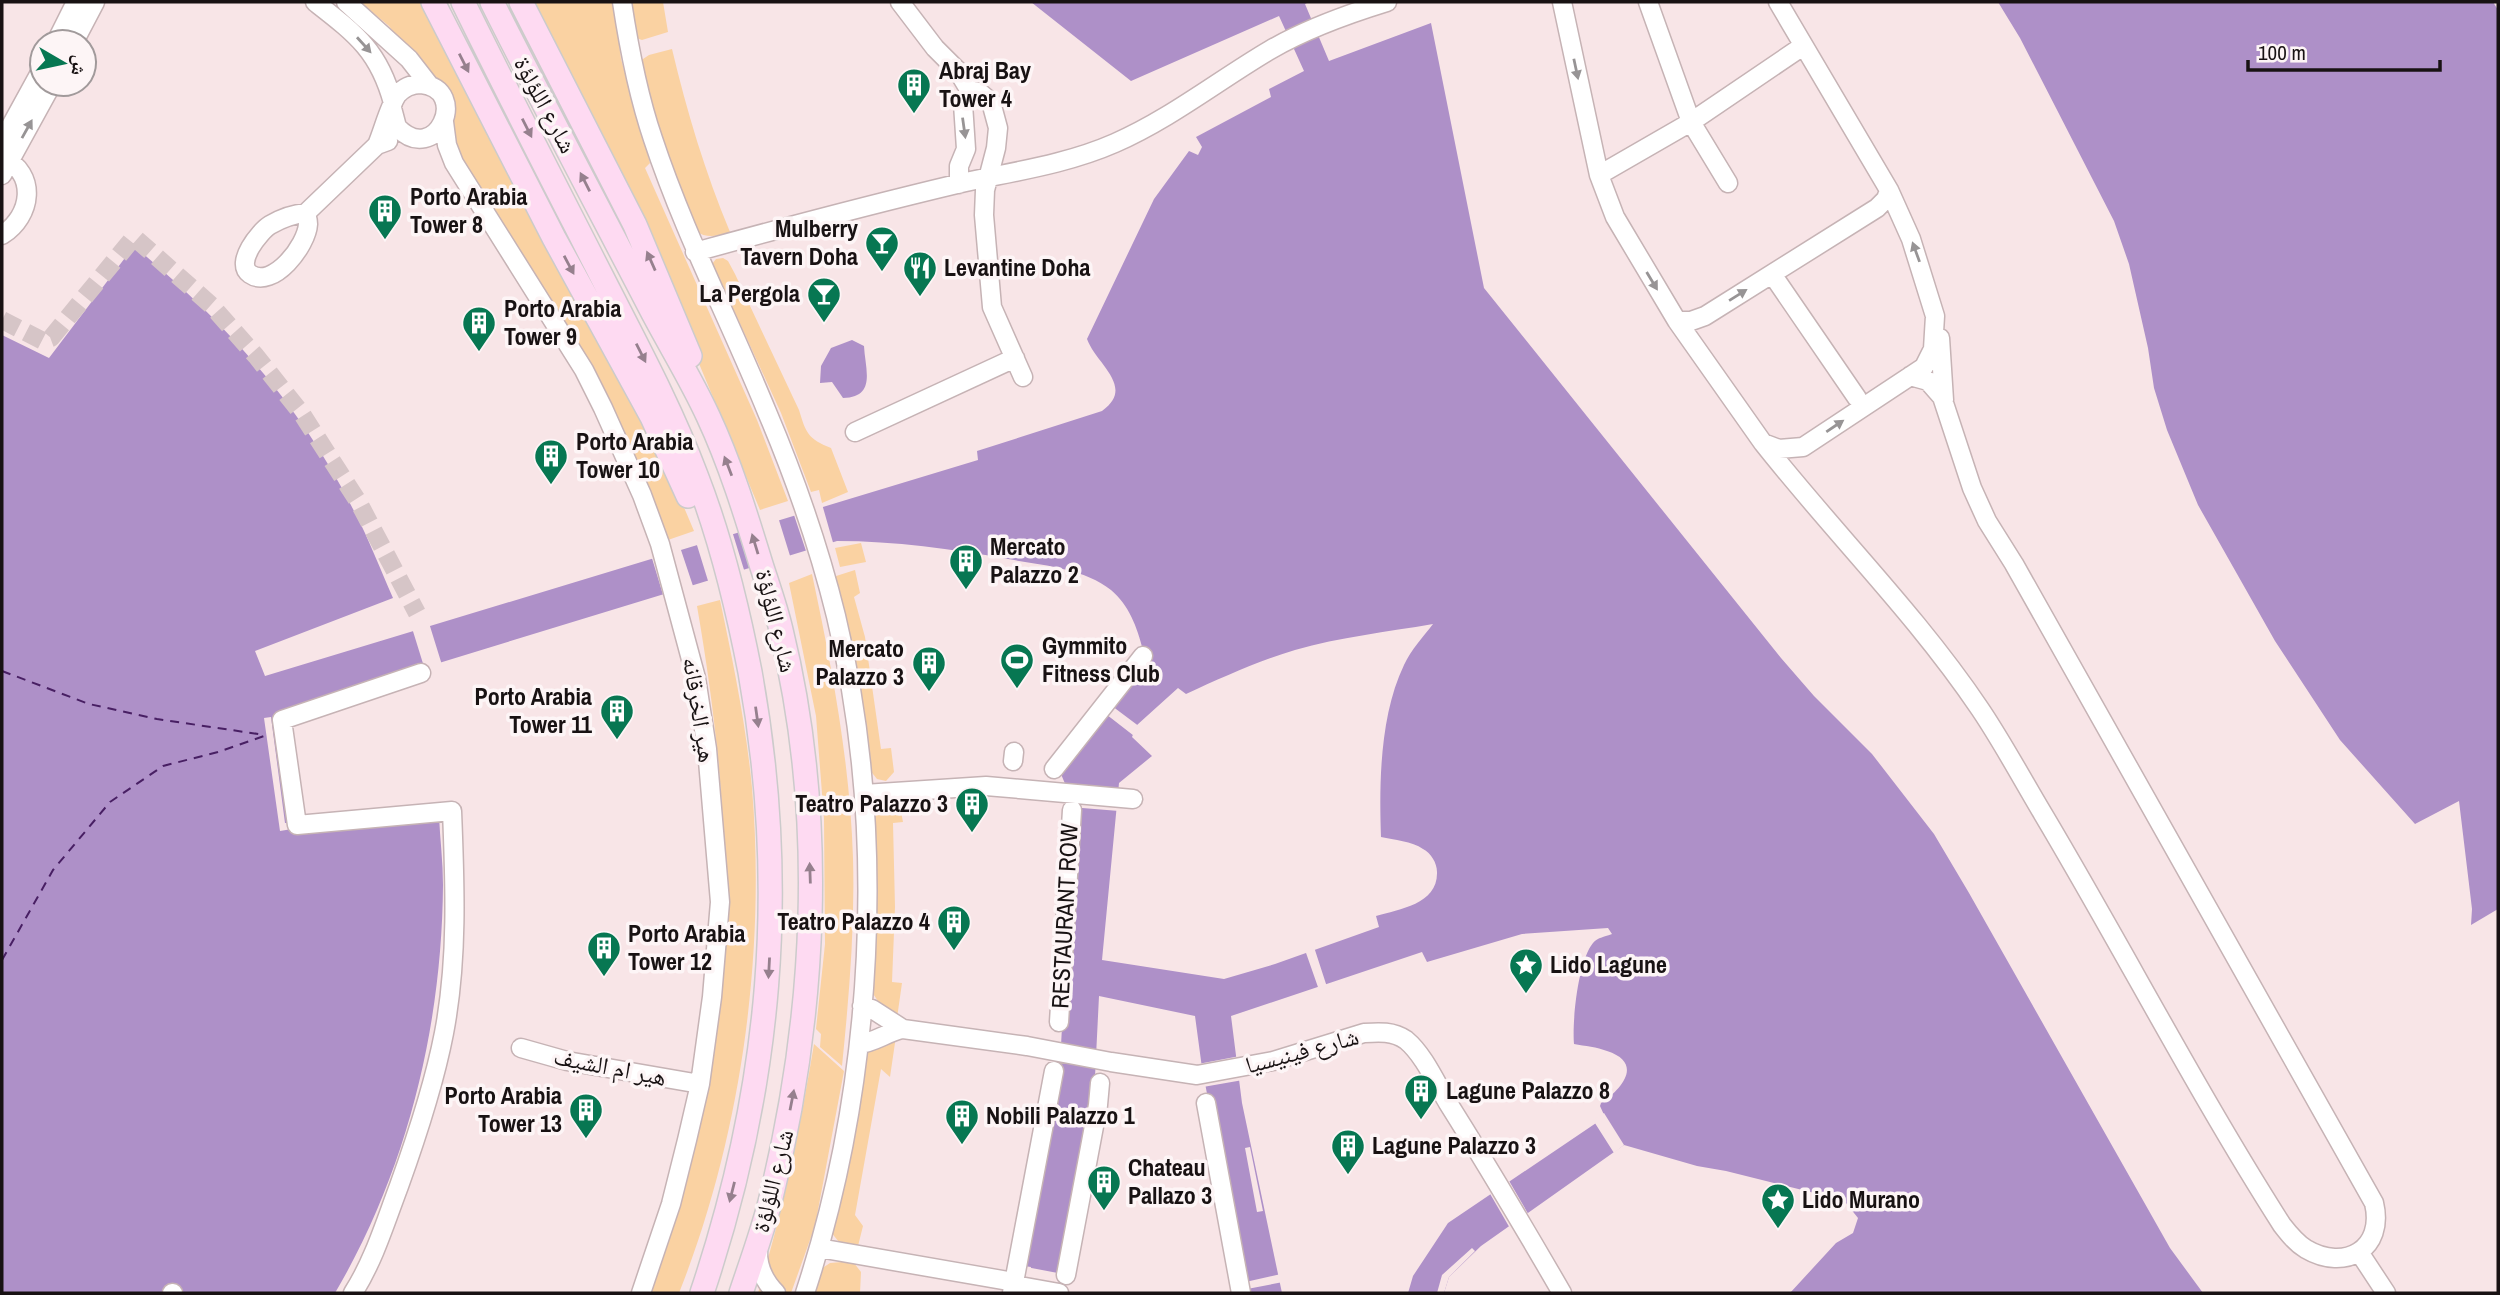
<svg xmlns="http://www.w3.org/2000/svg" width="2500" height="1295" font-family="'Archivo Narrow','Noto Naskh Arabic',sans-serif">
	<rect width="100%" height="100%" fill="#f8e5e7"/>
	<path fill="#fad2a2" d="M 360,2 L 427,2 L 661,453 L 694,531 L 665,541 L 634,455 L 577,348 L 454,153 L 449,95 L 439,81 L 411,55 L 389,26 Z
		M 531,2 L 614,2 L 621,59 L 650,163 L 645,168 L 757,420 L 788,501 L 760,510 L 660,270 Z
		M 630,2 L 663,2 L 668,32 L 642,40 L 636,38 Z
		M 672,49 C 687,112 705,172 730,232 C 717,236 708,239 695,231 L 659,137 L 640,61 L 649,55 Z
		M 723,258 L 728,261 L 735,274 L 799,410 C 806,433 808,439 831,448 L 848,492 L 822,503 L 819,490 L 811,492 L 781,413 L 725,291 L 721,292 L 712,264 L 716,259 Z
		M 861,543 L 866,562 L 840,567 L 835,548 Z
		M 855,570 L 860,593 L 854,597 L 865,637 L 881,749 L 891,748 L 894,772 L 886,781 L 877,779 L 869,769 L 863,713 L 833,577 Z
		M 812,574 C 832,668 850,762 853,858 C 855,927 849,997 842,1066 L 820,1047 L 821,1034 L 816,1029 L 825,944 L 824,819 L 816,716 L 789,583 Z
		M 720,600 C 733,662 746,724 752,788 C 766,955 741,1137 679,1293 L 646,1293 C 661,1250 680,1207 691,1163 C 740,974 730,797 697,606 Z
		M 892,799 L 899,801 L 903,822 L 893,823 L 895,907 L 892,982 L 902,983 L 897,1018 L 887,1015 L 870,989 L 871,824 C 875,810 876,803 892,799 Z
		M 896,1036 L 890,1077 L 881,1069 L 855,1215 L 863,1226 L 858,1246 L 839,1242 L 830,1231 L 862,1057 L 873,1043 Z
		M 814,1044 L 844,1071 L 815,1226 L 791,1293 L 758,1293 C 783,1211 800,1129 814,1044 Z
		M 842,1262 L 854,1263 L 861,1272 L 860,1293 L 814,1293 L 821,1269 L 830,1263 Z"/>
	<path fill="#ae90c8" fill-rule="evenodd" d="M 1031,2 L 1309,2 L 1305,4 L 1329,61 L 1431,23 L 1484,288 L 1781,658 L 1814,696 L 1872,754 L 1934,834 L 1969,893 L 2170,1248 L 2203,1293 L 1790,1293 L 1836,1243 L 1853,1233 L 1858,1218 L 1846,1203 L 1839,1199 L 1726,1171 L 1697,1166 L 1624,1145 L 1481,1246 L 1449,1277 L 1444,1293 L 1408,1293 L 1413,1276 L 1448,1223 L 1605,1117 L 1600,1106 L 1601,1103 C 1622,1089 1644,1063 1607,1051 C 1597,1047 1585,1046 1574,1044 C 1572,1021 1578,961 1593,943 C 1598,937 1605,937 1612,934 L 1608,928 L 1522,934 L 1427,962 L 1422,952 L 1231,1016 L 1242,1103 L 1282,1293 L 1246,1293 L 1202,1068 L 1195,1016 L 1099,996 L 1094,1097 L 1056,1293 L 1027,1293 L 1031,1267 L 1024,1266 L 1060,1064 L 1074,805 L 1058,767 L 1143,650 C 1137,627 1129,605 1111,590 C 1084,568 1041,565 1008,559 C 952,549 895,541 837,541 L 276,713 L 291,823 L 439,816 C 440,839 443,862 443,885 C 442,1026 407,1171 335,1293 L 2,1293 L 2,335 L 49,358 L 134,246 C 225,322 300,404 354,511 C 369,539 380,569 393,598 L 255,651 L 265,676 L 978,460 L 977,451 L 1102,411 C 1136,387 1096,364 1087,339 L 1154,199 L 1189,151 L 1198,155 L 1202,147 L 1196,137 L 1271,97 L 1269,89 L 1304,71 L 1279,16 L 1131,81 ZM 1433,624 C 1423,637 1411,650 1404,665 C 1380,715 1379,782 1381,837 C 1394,840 1412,841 1423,849 C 1431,853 1437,863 1437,872 C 1438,904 1400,909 1376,916 L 1379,927 L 1275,964 L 1224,979 L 1102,960 L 1119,783 L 1152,756 L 1132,737 L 1137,725 L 1178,688 L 1186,694 C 1221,678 1258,661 1295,650 C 1340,637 1387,632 1433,624 Z
		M 1998,2 L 2493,2 L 2498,10 L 2498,909 L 2471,925 L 2472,909 L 2459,801 L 2415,824 L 2340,740 L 2275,641 L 2198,505 L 2167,430 L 2154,388 L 2148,348 L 2129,264 L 2114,221 L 2020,38 Z
		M 852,340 L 864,346 C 865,369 877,397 843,398 L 832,382 L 820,383 L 821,366 L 831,348 Z"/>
	<path fill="#f8e5e7" d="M 822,504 L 834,546 L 807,554 L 793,512 Z
		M 778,517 L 791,559 L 755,570 L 742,528 Z
		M 732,531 L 745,573 L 709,584 L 696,542 Z
		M 680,547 L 694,589 L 664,598 L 651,555 Z
		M 429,623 L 442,665 L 425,670 L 412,628 Z
		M 1108,703 L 1140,727 L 1136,736 L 1138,739 L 1102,711 Z
		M 271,717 L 285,823 L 291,823 L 292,829 L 280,831 L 264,718 Z
		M 1062,784 L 1121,788 L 1119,811 L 1070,807 Z
		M 1314,947 L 1327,987 L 1319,990 L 1305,950 Z
		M 1240,1056 L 1243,1080 L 1203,1087 L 1198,1064 Z
		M 1604,1113 L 1624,1145 L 1614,1153 L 1593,1120 Z
		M 1250,1147 L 1263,1211 L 1257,1212 L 1245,1148 Z
		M 1508,1179 L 1530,1217 L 1511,1230 L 1489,1192 Z
		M 1472,1248 L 1475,1251 L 1449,1277 L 1444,1293 L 1437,1293 L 1442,1275 Z
		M 1021,1266 L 1063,1274 L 1060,1293 L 1023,1293 L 1027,1270 L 1022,1269 Z
		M 1281,1274 L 1283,1282 L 1242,1290 L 1241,1283 Z"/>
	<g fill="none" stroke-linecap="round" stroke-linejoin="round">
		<path stroke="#481f63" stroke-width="2" stroke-dasharray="9 7" stroke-linecap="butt" d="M 2,671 L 89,704 L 157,719 L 265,735
			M 2,960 L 53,870 L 110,802 L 163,766 L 218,752 L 267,735"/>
		<path stroke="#d6c5c7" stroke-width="18" stroke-dasharray="18 9" stroke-linecap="butt" d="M 2,320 L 43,341 L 51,338 L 134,237 L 211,305 L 256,356 L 302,414 L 359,503 L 417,613"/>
		<g stroke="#c6b3b5" stroke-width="21">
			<path id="minor" d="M 315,2 C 356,34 379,51 393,103
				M 346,2 L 409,59 L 430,86
				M 622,2 C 629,48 638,95 653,139 C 684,233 730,321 767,412 C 795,478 819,547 836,616 C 888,832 874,1083 805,1293
				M 900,2 L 935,48 L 958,71 L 970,91 L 979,92 L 991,102 L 998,128 L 996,148 L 985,190 L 984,215 L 992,307 L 1023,377
				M 1562,2 L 1599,175 L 1615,217 L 1677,321 L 1763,443 L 1779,449 L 1803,447 L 1924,367 L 1933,349 L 1935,316 L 1911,239 L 1889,190 L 1778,2
				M 1648,2 L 1691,122 L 1728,183
				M 56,42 L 76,2
				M 74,42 L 95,2
				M 444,122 L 447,145 L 454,163 L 584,370 L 603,408 L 642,495 L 660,544 L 696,678 L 707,749 L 720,902 L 712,997 L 700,1084 L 687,1140 L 671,1204 L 641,1293
				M 2,142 L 42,69
				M 377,145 C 383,131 389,107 397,95 C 403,88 412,84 421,84 C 471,89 436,168 397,127 L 392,108
				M 2,157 C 38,174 32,216 2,235
				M 2,175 L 52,84
				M 1599,175 L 1691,122 L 1803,46
				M 959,184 L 959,166 L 966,149 L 963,104 L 970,91
				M 306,213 C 307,217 308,220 308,224 C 307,245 273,290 250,274 C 234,263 260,231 270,225 C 282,218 293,214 306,213 Z
				M 306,213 L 377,145 L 388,141
				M 695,252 C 782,228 869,205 957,184 C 1010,172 1065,165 1115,143 C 1170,119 1219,80 1270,50 C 1306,29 1348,14 1387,2
				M 1772,274 L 1857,398
				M 1677,321 L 1691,321 L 1705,316 L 1877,208 L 1886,199 L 1889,190
				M 1940,338 L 1944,400
				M 855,432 L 1015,358
				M 1763,443 C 1834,533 1916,614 1980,709 C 2003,743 2022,779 2043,814 C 2124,950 2197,1092 2282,1225 C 2289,1234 2296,1243 2306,1249 C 2345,1272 2385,1249 2374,1203 L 2014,564 L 1987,521 L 1972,488 L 1942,397 L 1928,381 L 1910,376
				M 1013,761 L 1014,752
				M 1054,769 L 1143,656
				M 864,794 L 986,786 L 1133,799
				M 862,1006 L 872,1009 L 903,1029
				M 1059,1022 L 1072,810
				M 859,1044 C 874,1043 887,1032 903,1029 L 1027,1046 L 1111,1062 L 1197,1075 L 1273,1061 L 1364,1033 C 1379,1032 1393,1031 1406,1040 C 1424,1055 1436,1083 1448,1103 C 1487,1165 1525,1229 1562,1293
				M 521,1048 L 567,1061 L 700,1084
				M 1206,1103 L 1241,1293
				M 758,1248 C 757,1266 763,1280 776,1293
				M 819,1248 L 1014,1282
				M 2359,1252 L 2386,1293
				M 1066,1275 L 1098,1105 L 1100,1083
				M 1020,1286 L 1059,1293
				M 172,1293 L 173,1293
				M 353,1293 C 374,1260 385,1223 399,1186 C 417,1136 434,1085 444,1033 C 458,960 455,884 452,811 L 297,825 L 282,720 L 421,673
				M 1012,1293 L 1054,1071"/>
		</g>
		<g stroke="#cccbcb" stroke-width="26">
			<path id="major" d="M 433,2 L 554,238 L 652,417 L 688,496
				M 463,2 C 508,94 555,185 602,277 C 635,342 670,406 696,475 C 721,539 737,605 750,672 C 789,887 771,1087 702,1293
				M 492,2 C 544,106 599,209 653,313 C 671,347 692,381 708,416 C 730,463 746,515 761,564 C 768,586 776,608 781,630 C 827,818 816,1016 770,1202 C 762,1233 751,1263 741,1293
				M 521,2 L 635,225 L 690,356"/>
		</g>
		<use href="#minor" stroke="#fff" stroke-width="18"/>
		<use href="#major" stroke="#fedaf2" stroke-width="23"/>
	</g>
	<defs><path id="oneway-solid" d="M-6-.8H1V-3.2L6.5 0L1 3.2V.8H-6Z" transform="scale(1.75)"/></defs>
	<g fill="#979495">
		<use href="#oneway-solid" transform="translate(364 45) rotate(48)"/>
		<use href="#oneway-solid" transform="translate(1576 69) rotate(78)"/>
		<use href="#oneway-solid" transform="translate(964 128) rotate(82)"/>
		<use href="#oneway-solid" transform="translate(27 129) rotate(-61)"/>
		<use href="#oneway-solid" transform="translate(1916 252) rotate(-110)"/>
		<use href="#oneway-solid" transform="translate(1652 281) rotate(59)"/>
		<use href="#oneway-solid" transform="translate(1738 295) rotate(-32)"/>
		<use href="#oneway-solid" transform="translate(1835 426) rotate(-34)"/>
	</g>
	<g fill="#96808e">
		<use href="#oneway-solid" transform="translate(464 63) rotate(63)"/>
		<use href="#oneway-solid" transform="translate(527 128) rotate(63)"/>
		<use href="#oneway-solid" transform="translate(585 182) rotate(-117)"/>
		<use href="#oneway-solid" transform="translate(651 261) rotate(-114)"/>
		<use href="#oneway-solid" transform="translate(569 265) rotate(62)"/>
		<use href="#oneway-solid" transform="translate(641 353) rotate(63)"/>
		<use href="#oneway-solid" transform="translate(728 466) rotate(-111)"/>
		<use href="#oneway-solid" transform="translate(755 544) rotate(-107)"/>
		<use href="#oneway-solid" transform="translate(757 717) rotate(82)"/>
		<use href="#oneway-solid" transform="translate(810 873) rotate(-92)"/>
		<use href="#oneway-solid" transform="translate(769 968) rotate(93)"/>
		<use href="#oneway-solid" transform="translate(792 1100) rotate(-79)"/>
		<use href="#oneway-solid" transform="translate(732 1192) rotate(104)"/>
	</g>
	<defs>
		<g id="building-pin" transform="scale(1.75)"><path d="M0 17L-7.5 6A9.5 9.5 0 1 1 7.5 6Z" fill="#077752" stroke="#fdf5f6"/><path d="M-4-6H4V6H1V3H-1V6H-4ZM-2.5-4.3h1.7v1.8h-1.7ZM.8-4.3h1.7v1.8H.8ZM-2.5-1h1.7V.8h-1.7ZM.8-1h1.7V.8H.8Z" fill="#fff"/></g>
		<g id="bar-pin" transform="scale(1.75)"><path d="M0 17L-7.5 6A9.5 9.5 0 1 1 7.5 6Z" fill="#077752" stroke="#fdf5f6"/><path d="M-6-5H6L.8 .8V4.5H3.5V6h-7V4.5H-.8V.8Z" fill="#fff"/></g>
		<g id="restaurant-pin" transform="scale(1.75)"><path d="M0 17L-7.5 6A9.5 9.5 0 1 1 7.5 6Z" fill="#077752" stroke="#fdf5f6"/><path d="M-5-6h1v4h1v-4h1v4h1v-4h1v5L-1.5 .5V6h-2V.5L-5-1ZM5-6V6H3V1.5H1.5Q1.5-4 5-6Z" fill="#fff"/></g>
		<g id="stadium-pin" transform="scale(1.75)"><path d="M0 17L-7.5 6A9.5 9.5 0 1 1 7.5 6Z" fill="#077752" stroke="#fdf5f6"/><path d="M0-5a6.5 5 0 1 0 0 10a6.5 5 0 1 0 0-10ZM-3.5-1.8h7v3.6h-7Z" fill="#fff"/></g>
		<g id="sight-pin" transform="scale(1.75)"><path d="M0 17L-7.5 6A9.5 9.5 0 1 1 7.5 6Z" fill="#077752" stroke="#fdf5f6"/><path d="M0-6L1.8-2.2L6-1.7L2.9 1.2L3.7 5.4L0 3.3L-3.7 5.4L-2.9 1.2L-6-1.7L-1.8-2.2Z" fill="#fff"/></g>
	</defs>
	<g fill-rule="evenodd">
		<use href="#building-pin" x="914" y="85"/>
		<use href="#building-pin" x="385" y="211"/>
		<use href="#bar-pin" x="882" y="243"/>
		<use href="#restaurant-pin" x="920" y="268"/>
		<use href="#bar-pin" x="824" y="294"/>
		<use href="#building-pin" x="479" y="323"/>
		<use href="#building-pin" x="551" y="456"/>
		<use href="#building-pin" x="966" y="561"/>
		<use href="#stadium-pin" x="1017" y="660"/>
		<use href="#building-pin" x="929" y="663"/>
		<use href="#building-pin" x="617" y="711"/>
		<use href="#building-pin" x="972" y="804"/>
		<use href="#building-pin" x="954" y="922"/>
		<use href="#building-pin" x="604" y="948"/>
		<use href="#sight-pin" x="1526" y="965"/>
		<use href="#building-pin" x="1421" y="1091"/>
		<use href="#building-pin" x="586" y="1110"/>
		<use href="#building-pin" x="962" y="1116"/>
		<use href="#building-pin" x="1348" y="1146"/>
		<use href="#building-pin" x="1104" y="1182"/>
		<use href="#sight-pin" x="1778" y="1200"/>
	</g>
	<g text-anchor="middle" stroke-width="7" stroke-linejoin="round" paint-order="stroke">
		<g font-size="24" font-weight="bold" fill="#181213" stroke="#fdf5f6" text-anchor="start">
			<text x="939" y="79">Abraj Bay<tspan x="939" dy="28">Tower 4</tspan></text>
			<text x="410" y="205">Porto Arabia<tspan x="410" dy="28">Tower 8</tspan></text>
			<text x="858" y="237" text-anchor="end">Mulberry<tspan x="858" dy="28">Tavern Doha</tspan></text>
			<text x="944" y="276">Levantine Doha</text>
			<text x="800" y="302" text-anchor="end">La Pergola</text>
			<text x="504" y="317">Porto Arabia<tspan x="504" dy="28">Tower 9</tspan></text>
			<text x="576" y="450">Porto Arabia<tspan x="576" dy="28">Tower 10</tspan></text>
			<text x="990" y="555">Mercato<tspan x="990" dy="28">Palazzo 2</tspan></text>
			<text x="1042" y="654">Gymmito<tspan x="1042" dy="28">Fitness Club</tspan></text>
			<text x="904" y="657" text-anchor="end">Mercato<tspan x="904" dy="28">Palazzo 3</tspan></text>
			<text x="592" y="705" text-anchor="end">Porto Arabia<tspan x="592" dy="28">Tower 11</tspan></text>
			<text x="948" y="812" text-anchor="end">Teatro Palazzo 3</text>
			<text x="930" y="930" text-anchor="end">Teatro Palazzo 4</text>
			<text x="628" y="942">Porto Arabia<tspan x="628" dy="28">Tower 12</tspan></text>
			<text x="1550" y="973">Lido Lagune</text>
			<text x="1446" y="1099">Lagune Palazzo 8</text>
			<text x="562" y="1104" text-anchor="end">Porto Arabia<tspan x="562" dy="28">Tower 13</tspan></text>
			<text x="986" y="1124">Nobili Palazzo 1</text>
			<text x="1372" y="1154">Lagune Palazzo 3</text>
			<text x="1128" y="1176">Chateau<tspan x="1128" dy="28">Pallazo 3</tspan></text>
			<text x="1802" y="1208">Lido Murano</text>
		</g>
		<g font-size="24" fill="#181213" stroke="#fdf5f6">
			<text transform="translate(545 105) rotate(62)" y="8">شارع اللؤلؤة</text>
			<text transform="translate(776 621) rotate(76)" y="8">شارع اللؤلؤة</text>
			<text transform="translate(699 710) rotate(81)" y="8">هير الخرقانه</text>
			<text transform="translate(1065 916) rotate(-87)" y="8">RESTAURANT ROW</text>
			<text transform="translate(1302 1051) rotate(-15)" y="8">شارع فينيسيا</text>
			<text transform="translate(610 1067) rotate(11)" y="8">هير ام الشيف</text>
			<text transform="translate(773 1181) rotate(-76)" y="8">شارع اللؤلؤة</text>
		</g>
	</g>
	<rect width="2500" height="1295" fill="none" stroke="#181213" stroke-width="7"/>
	<g transform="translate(63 63) rotate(99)"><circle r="33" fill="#fdf5f6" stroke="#a19a9b" stroke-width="2"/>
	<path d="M0-5L12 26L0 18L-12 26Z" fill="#077752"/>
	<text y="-10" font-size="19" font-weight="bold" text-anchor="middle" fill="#181213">ش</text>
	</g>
	<path d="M2248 60v10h192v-10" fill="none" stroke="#181213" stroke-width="3.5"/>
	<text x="2258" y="60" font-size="21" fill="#181213" stroke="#fdf5f6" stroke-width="5" paint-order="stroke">100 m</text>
</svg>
